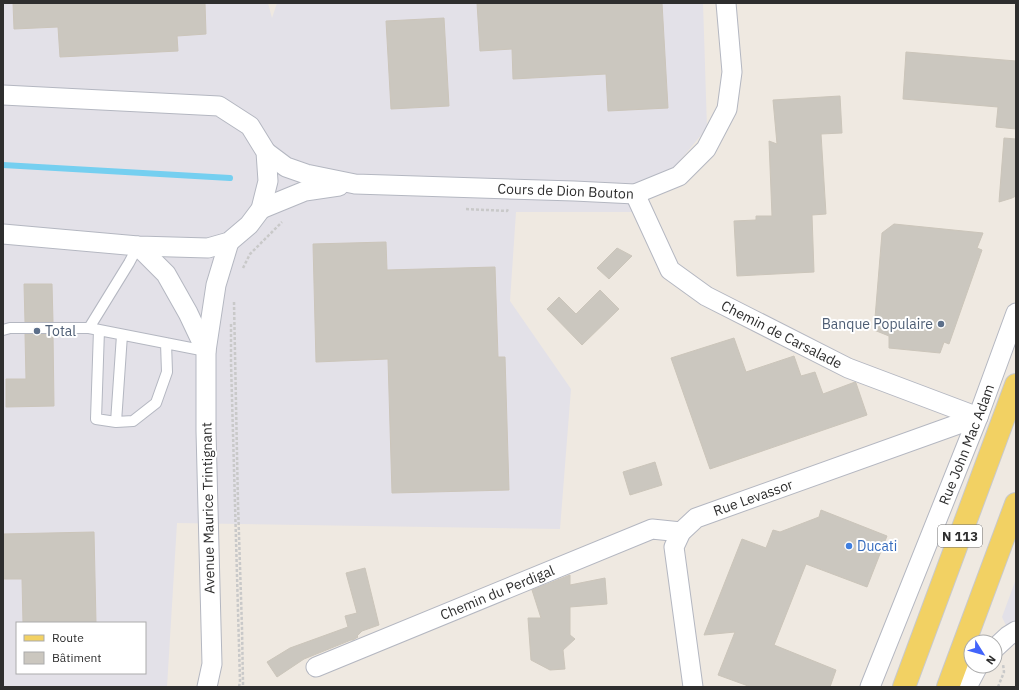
<svg xmlns="http://www.w3.org/2000/svg" width="1019" height="690" font-family="'IBM Plex Sans',sans-serif">
	<rect width="100%" height="100%" fill="#efe9e1"/>
	<path fill="#e3e1e8" fill-rule="evenodd" d="M 3,3 L 268,3 L 272,18 L 277,3 L 703,3 L 707,128 L 637,212 L 516,212 L 510,301 L 571,389 L 560,529 L 177,523 L 167,687 L 3,687 ZM 17,623 L 145,623 L 145,673 L 17,673 Z
		M 1016,579 L 1016,647 L 1002,617 Z"/>
	<g fill="none" stroke-linecap="round" stroke-linejoin="round">
		<path stroke="#75cff0" stroke-width="6" d="M 3,165 L 230,178"/>
	</g>
	<path fill="#cbc7bf" stroke="#cbc5ba" d="M 13,3 L 205,3 L 206,34 L 177,36 L 178,51 L 60,57 L 58,27 L 14,29 Z
		M 477,3 L 662,3 L 668,108 L 608,111 L 606,74 L 513,79 L 512,49 L 480,51 Z
		M 444,18 L 449,106 L 391,109 L 386,21 Z
		M 906,52 L 1016,61 L 1016,129 L 996,127 L 998,107 L 903,99 Z
		M 840,96 L 842,133 L 821,134 L 826,214 L 812,215 L 814,272 L 737,276 L 734,221 L 756,220 L 756,216 L 772,216 L 769,141 L 777,144 L 773,100 Z
		M 1004,138 L 1016,139 L 1016,196 L 1012,198 L 999,202 Z
		M 894,224 L 983,233 L 977,248 L 982,250 L 949,344 L 944,342 L 940,353 L 889,348 L 889,336 L 874,330 L 882,233 Z
		M 386,242 L 387,270 L 495,267 L 498,357 L 505,357 L 509,490 L 392,493 L 388,359 L 316,362 L 313,244 Z
		M 617,248 L 632,256 L 609,279 L 597,268 Z
		M 24,284 L 52,284 L 53,322 L 25,322 Z
		M 600,290 L 619,309 L 582,345 L 547,309 L 559,297 L 576,314 Z
		M 25,334 L 53,334 L 54,406 L 6,407 L 6,379 L 26,379 Z
		M 734,338 L 746,372 L 794,356 L 801,376 L 815,372 L 823,394 L 855,382 L 856,383 L 867,415 L 710,469 L 671,358 Z
		M 655,462 L 662,485 L 630,495 L 623,472 Z
		M 821,510 L 887,536 L 867,587 L 806,564 L 774,645 L 836,670 L 830,687 L 751,687 L 718,675 L 735,632 L 704,635 L 742,539 L 766,548 L 773,530 L 780,532 L 819,517 Z
		M 94,532 L 96,623 L 23,623 L 22,579 L 3,579 L 3,534 Z
		M 365,568 L 379,625 L 362,631 L 357,636 L 358,637 L 353,640 L 351,640 L 304,659 L 277,677 L 267,662 L 290,648 L 348,627 L 345,616 L 357,613 L 346,573 Z
		M 570,575 L 570,585 L 605,578 L 607,604 L 570,607 L 570,635 L 575,639 L 563,650 L 565,669 L 550,670 L 531,660 L 528,618 L 541,618 L 532,590 Z"/>
	<g fill="none" stroke-linecap="round" stroke-linejoin="round">
		<g stroke="#b4b7c1" stroke-width="12">
			<path id="service" d="M 89,328 L 129,263 L 138,246
				M 3,330 L 10,328 L 89,328 L 206,351
				M 99,330 L 96,419 L 116,422
				M 122,335 L 116,422 L 133,421 L 156,403 L 167,372 L 166,343"/>
		</g>
		<g stroke="#b4b7c1" stroke-width="21">
			<g id="minor">
				<path d="M 3,95 L 219,106 L 250,126 L 266,152 L 268,181 L 261,209 L 249,225 L 229,242 L 208,248 L 138,246 L 3,234"/>
				<path id="s1" d="M 266,152 L 286,167 L 306,174 L 355,184 L 574,191 L 635,194 L 679,176 L 706,149 L 727,109 L 732,72 L 726,3"/>
				<path id="s2" d="M 635,194 L 670,270 L 706,296 L 848,368 L 978,417"/>
				<path d="M 261,209 L 305,191 L 339,186"/>
				<path d="M 138,246 L 166,274 L 188,313 L 206,351"/>
				<path d="M 995,648 L 1008,636 L 1016,631"/>
				<path id="s3" d="M 316,667 L 652,529 L 681,532"/>
				<path d="M 207,687 L 212,664 L 206,431 L 206,351 L 216,285 L 229,242"/>
				<path id="s4" d="M 693,687 L 674,547 L 681,532 L 696,518 L 978,417"/>
				<path id="s5" d="M 870,687 L 978,417 L 1016,313"/>
				<path d="M 967,687 L 978,666"/>
			</g>
		</g>
		<g stroke="#c9c9c9" stroke-width="24">
			<path id="primary" d="M 904,687 L 1016,385
				M 948,687 L 1016,504"/>
		</g>
		<path stroke="#c9c9c9" stroke-width="2.5" stroke-dasharray="3 2" stroke-linecap="butt" d="M 466,209 L 507,211 L 508,209
			M 243,268 L 250,254 L 282,222
			M 234,302 L 238,504 L 242,628 L 243,683 L 243,687
			M 231,324 L 231,363 L 240,681 L 239,687
			M 998,687 L 1004,672 L 1003,664"/>
		<use href="#service" stroke="#fff" stroke-width="10"/>
		<use href="#minor" stroke="#fff" stroke-width="19"/>
		<use href="#primary" stroke="#f2d163" stroke-width="22"/>
	</g>
	<g fill="#5c6f8a" stroke="#fff" stroke-width="1.5">
		<circle cx="941" cy="324" r="4"/>
		<circle cx="37" cy="331" r="4"/>
	</g>
	<circle fill="#3f7fe0" stroke="#fff" stroke-width="1.5" cx="849" cy="546" r="4"/>
	<g text-anchor="middle" stroke-width="4" stroke-linejoin="round" paint-order="stroke">
		<rect fill="#fff" stroke="#6d6d6d" stroke-width="1" x="938" y="525" width="44" height="22" rx="3"/>
		<g font-size="13" font-weight="bold" fill="#2e2e2e">
			<text x="960" y="541">N 113</text>
		</g>
		<g font-size="14" fill="#2e2e2e" stroke="#fff">
			<text dy="5" stroke="none"><textPath href="#s1" startOffset="307">Cours de Dion Bouton</textPath></text>
			<text dy="5" stroke="none"><textPath href="#s2" startOffset="213">Chemin de Carsalade</textPath></text>
			<text dy="5" stroke="none"><textPath href="#s5" startOffset="261">Rue John Mac Adam</textPath></text>
			<text dy="5" stroke="none"><textPath href="#s4" startOffset="239">Rue Levassor</textPath></text>
			<text transform="translate(208 508) rotate(-91)" y="5">Avenue Maurice Trintignant</text>
			<text dy="5" stroke="none"><textPath href="#s3" startOffset="196">Chemin du Perdigal</textPath></text>
		</g>
		<g font-size="14" fill="#4e5e75" stroke="#fff" text-anchor="end">
			<text x="933" y="329">Banque Populaire</text>
			<text x="45" y="336" text-anchor="start">Total</text>
		</g>
		<g font-size="14" fill="#366cbe" stroke="#fff" text-anchor="start">
			<text x="857" y="551">Ducati</text>
		</g>
	</g>
	<rect width="1019" height="690" fill="none" stroke="#2e2e2e" stroke-width="8"/>
	<rect x="16" y="622" width="130" height="52" fill="#ffffff" stroke="#ababab"/>
	<rect x="24" y="635" width="20" height="6" fill="#f2d163" stroke="#ababab"/>
	<text x="52" y="642" font-size="12" fill="#2e2e2e">Route</text>
	<rect x="24" y="652" width="20" height="12" fill="#cbc7bf" stroke="#ababab"/>
	<text x="52" y="662" font-size="12" fill="#2e2e2e">Bâtiment</text>
	<g transform="translate(983 654) rotate(127)"><circle r="19" fill="#ffffff" stroke="#ababab"/>
	<path d="M0-3L7 15L0 10L-7 15Z" fill="#4264fb"/>
	<text y="-6" font-size="11" font-weight="bold" text-anchor="middle" fill="#2e2e2e">N</text>
	</g>
</svg>
